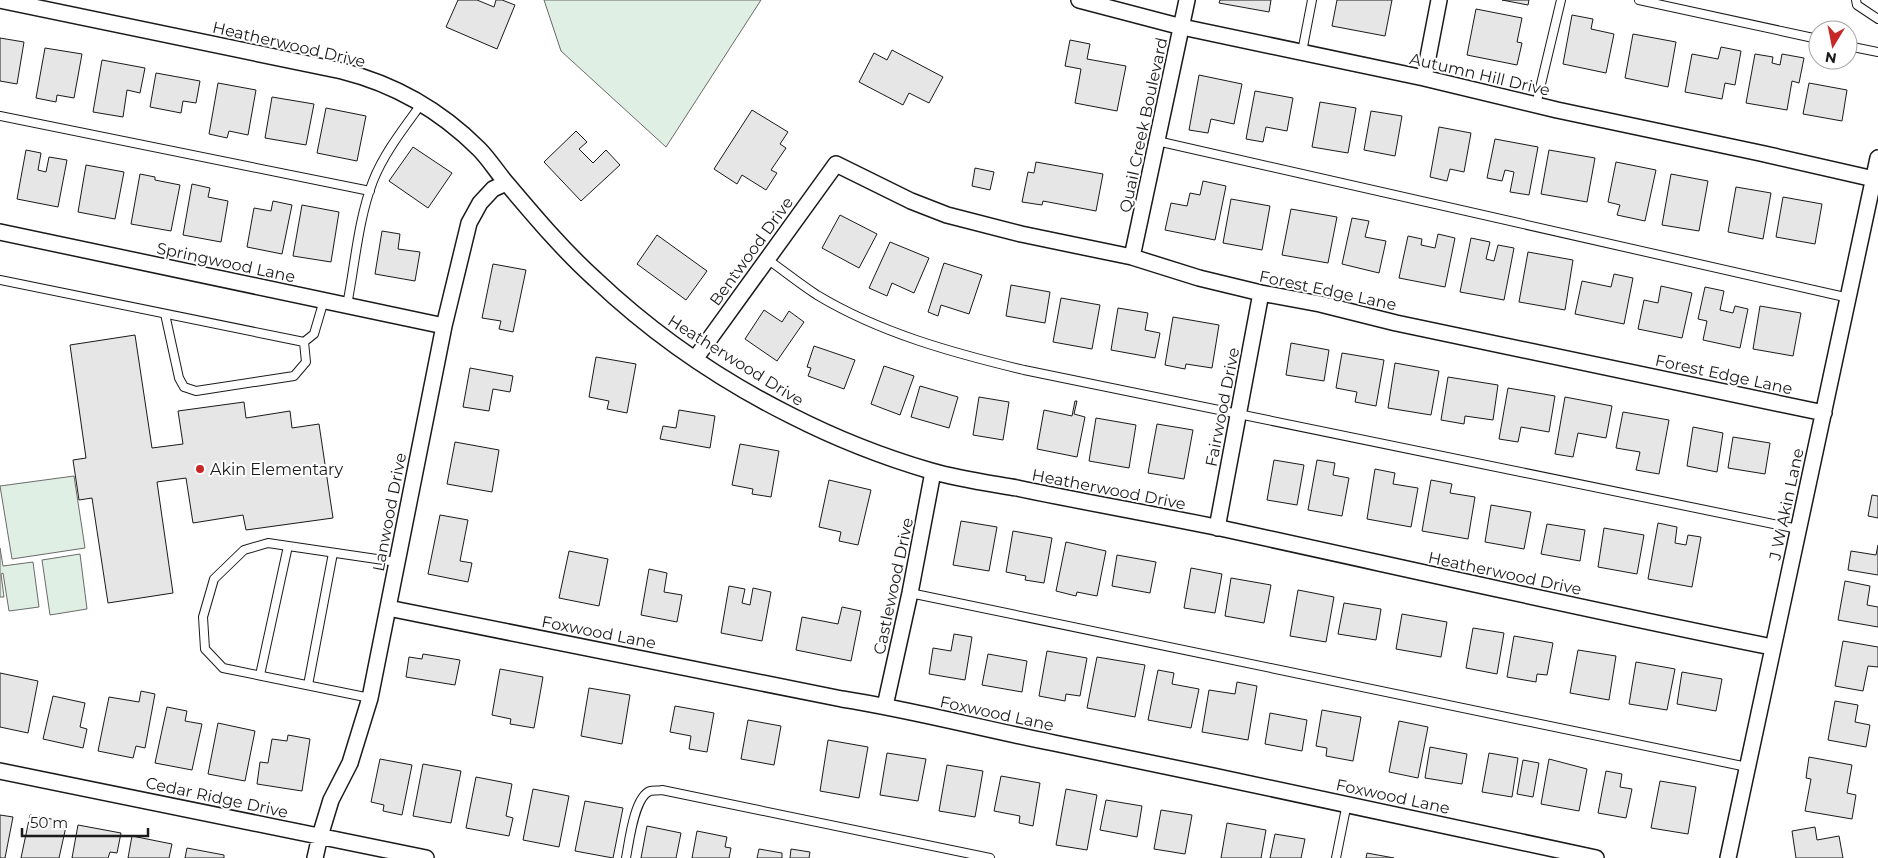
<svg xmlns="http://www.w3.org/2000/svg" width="1878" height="858" font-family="Montserrat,sans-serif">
	<rect width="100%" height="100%" fill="#fff"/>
	<path fill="#e0efe3" stroke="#6a6a6a" d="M 544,0 L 761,0 L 666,147 L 561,51 Z
		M 74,476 L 85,548 L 12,559 L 0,486 Z
		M 0,548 L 3,566 L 33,562 L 39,607 L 9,611 L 3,573 L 1,574 L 4,597 L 0,597 Z
		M 80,554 L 87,609 L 50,615 L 42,560 Z"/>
	<path fill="#e6e6e6" stroke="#1a1a1a" d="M 458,0 L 477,0 L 494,7 L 496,0 L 502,0 L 515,5 L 497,49 L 446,27 Z
		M 1220,0 L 1271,0 L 1269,12 L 1219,3 Z
		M 1337,0 L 1392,0 L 1385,36 L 1332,26 Z
		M 1502,0 L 1529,0 L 1528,5 Z
		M 1476,9 L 1522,18 L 1517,42 L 1522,43 L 1517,65 L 1467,55 Z
		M 1572,15 L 1593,19 L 1591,29 L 1614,34 L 1606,73 L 1563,64 Z
		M 1633,34 L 1676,42 L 1668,87 L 1625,78 Z
		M 0,38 L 24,42 L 17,84 L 0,81 Z
		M 1070,40 L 1090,44 L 1087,59 L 1126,66 L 1117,111 L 1075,103 L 1081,69 L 1065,66 Z
		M 1721,47 L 1741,51 L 1735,85 L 1725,83 L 1722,99 L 1685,92 L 1692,54 L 1718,59 Z
		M 45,48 L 82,54 L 74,98 L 57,95 L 56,102 L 36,98 Z
		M 892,50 L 943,77 L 929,103 L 909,93 L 903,105 L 859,82 L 874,53 L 887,60 Z
		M 1755,54 L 1773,57 L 1772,63 L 1780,65 L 1782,54 L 1804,58 L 1799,83 L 1792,81 L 1787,110 L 1746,103 Z
		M 102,60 L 145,68 L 140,93 L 127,90 L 123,117 L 93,112 Z
		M 156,73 L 200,81 L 196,103 L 183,101 L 181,113 L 150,107 Z
		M 1199,75 L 1242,84 L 1234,124 L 1211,119 L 1208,133 L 1189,130 Z
		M 218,83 L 256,90 L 248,135 L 229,131 L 227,138 L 209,134 Z
		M 1809,83 L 1847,90 L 1842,121 L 1803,114 Z
		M 1255,91 L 1293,98 L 1287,131 L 1266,127 L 1263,142 L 1246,139 Z
		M 272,97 L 314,104 L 306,145 L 265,138 Z
		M 1320,102 L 1356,108 L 1348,153 L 1312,147 Z
		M 326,108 L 366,116 L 357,161 L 317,153 Z
		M 752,110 L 788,132 L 780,144 L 786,148 L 771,170 L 777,173 L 766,190 L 742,175 L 737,184 L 714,169 Z
		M 1371,111 L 1402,116 L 1395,156 L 1364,150 Z
		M 1439,127 L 1471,133 L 1464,172 L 1450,169 L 1447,181 L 1430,177 Z
		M 576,131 L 587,142 L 579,149 L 593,163 L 606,150 L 620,165 L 581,201 L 544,162 Z
		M 1495,139 L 1538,147 L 1529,195 L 1510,192 L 1514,172 L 1505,170 L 1502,181 L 1487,178 Z
		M 413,147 L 452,173 L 428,208 L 389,181 Z
		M 26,150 L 41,153 L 38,170 L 46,172 L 49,157 L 67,160 L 58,207 L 17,199 Z
		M 1549,150 L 1595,158 L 1587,202 L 1541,194 Z
		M 1036,162 L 1103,174 L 1096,211 L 1043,201 L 1042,205 L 1022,202 L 1028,172 L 1034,173 Z
		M 1616,162 L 1656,170 L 1645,221 L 1617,215 L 1620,205 L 1608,202 Z
		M 86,165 L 124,172 L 115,219 L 78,212 Z
		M 975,168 L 994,172 L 990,190 L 972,186 Z
		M 140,174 L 155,177 L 155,180 L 180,185 L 171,231 L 131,224 Z
		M 1671,174 L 1708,181 L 1699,231 L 1662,225 Z
		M 1203,181 L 1226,186 L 1215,240 L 1165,230 L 1171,203 L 1187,206 L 1190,193 L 1200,195 Z
		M 192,184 L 210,188 L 208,197 L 228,201 L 221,242 L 183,235 Z
		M 1736,187 L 1771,193 L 1763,239 L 1728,232 Z
		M 1783,197 L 1822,204 L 1815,244 L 1776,237 Z
		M 1231,199 L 1270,206 L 1262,250 L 1223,243 Z
		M 273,201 L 292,205 L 282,254 L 247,247 L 254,208 L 271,211 Z
		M 302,205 L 339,212 L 331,262 L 293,256 Z
		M 1291,209 L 1337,217 L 1328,263 L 1282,255 Z
		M 840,215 L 877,234 L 859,268 L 822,248 Z
		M 1352,218 L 1369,221 L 1365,237 L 1386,241 L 1379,273 L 1342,264 Z
		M 382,231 L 400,234 L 398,249 L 420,252 L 415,281 L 375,274 Z
		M 1438,234 L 1455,238 L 1445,287 L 1399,278 L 1408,236 L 1422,239 L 1421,245 L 1435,248 Z
		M 657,235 L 707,271 L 686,300 L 637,264 Z
		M 1471,238 L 1490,242 L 1486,259 L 1494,261 L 1498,245 L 1514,248 L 1504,300 L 1460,292 Z
		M 890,242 L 929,258 L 914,293 L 892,283 L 887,296 L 869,288 Z
		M 1528,252 L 1573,260 L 1565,310 L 1519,302 Z
		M 944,263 L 982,275 L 969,314 L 941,305 L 938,316 L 928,312 Z
		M 493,264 L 526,270 L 513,332 L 499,329 L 501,321 L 482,318 Z
		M 1614,274 L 1633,278 L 1624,324 L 1575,314 L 1582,281 L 1611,287 Z
		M 1011,285 L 1050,292 L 1045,323 L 1006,316 Z
		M 1661,286 L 1692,293 L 1682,338 L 1638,329 L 1644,300 L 1658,303 Z
		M 1705,287 L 1724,291 L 1720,310 L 1733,313 L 1735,306 L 1748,309 L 1740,348 L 1703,340 L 1707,321 L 1698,319 Z
		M 1061,298 L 1100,305 L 1092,349 L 1053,342 Z
		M 1760,306 L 1801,313 L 1793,356 L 1753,349 Z
		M 1118,308 L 1148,313 L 1145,330 L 1160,333 L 1155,358 L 1111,350 Z
		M 764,310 L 782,322 L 789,311 L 804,322 L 777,361 L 745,339 Z
		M 1173,317 L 1219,325 L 1212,368 L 1186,364 L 1185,369 L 1165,365 Z
		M 135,335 L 152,448 L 183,444 L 178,411 L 244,402 L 246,418 L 290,411 L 292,428 L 319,424 L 333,518 L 246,530 L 243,515 L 193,523 L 186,478 L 157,482 L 173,593 L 108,603 L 92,498 L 79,500 L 73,460 L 86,458 L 70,345 Z
		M 1291,343 L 1329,350 L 1324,381 L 1286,375 Z
		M 814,346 L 855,360 L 844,389 L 808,376 L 811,368 L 807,367 Z
		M 1342,353 L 1384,360 L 1376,406 L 1355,402 L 1357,392 L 1336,388 Z
		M 596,357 L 636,364 L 627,413 L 607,409 L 609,401 L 589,397 Z
		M 1395,363 L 1439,371 L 1431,415 L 1388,408 Z
		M 884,366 L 914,376 L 900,415 L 871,404 Z
		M 470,368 L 513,376 L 510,392 L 493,389 L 489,411 L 463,407 Z
		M 1448,377 L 1498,385 L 1493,420 L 1465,416 L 1464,424 L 1441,420 Z
		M 920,386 L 958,397 L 949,428 L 911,417 Z
		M 1508,388 L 1555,396 L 1549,432 L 1521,427 L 1518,442 L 1499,439 Z
		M 979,397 L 1009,402 L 1003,440 L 973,435 Z
		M 1565,397 L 1612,406 L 1606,438 L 1578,433 L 1573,457 L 1555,454 Z
		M 1075,401 L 1077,401 L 1074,414 L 1085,417 L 1077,457 L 1037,449 L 1044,410 L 1072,416 Z
		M 679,410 L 715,416 L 710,448 L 660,439 L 663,426 L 676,428 Z
		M 1623,412 L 1669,420 L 1659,474 L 1636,470 L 1640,452 L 1616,448 Z
		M 1096,418 L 1136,425 L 1129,468 L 1089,461 Z
		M 1157,424 L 1193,430 L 1184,479 L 1148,473 Z
		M 1693,427 L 1723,433 L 1717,472 L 1687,466 Z
		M 1733,437 L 1770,443 L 1765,474 L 1728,468 Z
		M 455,442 L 499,450 L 492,492 L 447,484 Z
		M 740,444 L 779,451 L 771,497 L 752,494 L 753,489 L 732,485 Z
		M 1274,460 L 1304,465 L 1297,505 L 1267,500 Z
		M 1317,460 L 1335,463 L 1333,475 L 1349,478 L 1342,516 L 1308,510 Z
		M 1375,469 L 1395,473 L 1393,484 L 1418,488 L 1411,527 L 1367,519 Z
		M 829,480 L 871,490 L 858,545 L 839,541 L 841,532 L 819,527 Z
		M 1431,480 L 1452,484 L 1450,493 L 1475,497 L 1468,539 L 1422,531 Z
		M 1872,495 L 1878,496 L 1878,518 L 1868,516 Z
		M 1491,505 L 1531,512 L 1524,549 L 1485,542 Z
		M 440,515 L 468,520 L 460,561 L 472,563 L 468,582 L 428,574 Z
		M 961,521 L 997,527 L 989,571 L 953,565 Z
		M 1658,523 L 1677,527 L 1675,543 L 1686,545 L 1688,535 L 1701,537 L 1692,587 L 1648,579 Z
		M 1547,524 L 1585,530 L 1580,561 L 1541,554 Z
		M 1604,528 L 1644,535 L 1637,574 L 1598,567 Z
		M 1013,531 L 1052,538 L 1044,583 L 1025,580 L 1026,576 L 1006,572 Z
		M 1066,542 L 1106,551 L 1097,596 L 1077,592 L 1076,596 L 1056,591 Z
		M 1878,545 L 1878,575 L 1848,570 L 1851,551 L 1876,555 Z
		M 569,551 L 608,559 L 599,606 L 559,598 Z
		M 1117,555 L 1156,562 L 1150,593 L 1112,586 Z
		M 1191,568 L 1222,574 L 1215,613 L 1184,608 Z
		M 649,569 L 667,573 L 664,592 L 682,595 L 677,622 L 641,615 Z
		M 1231,578 L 1271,585 L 1264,623 L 1225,616 Z
		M 1845,581 L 1870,586 L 1867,605 L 1878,607 L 1878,627 L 1838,620 Z
		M 729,586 L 745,589 L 742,603 L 750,605 L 753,588 L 771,592 L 762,641 L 721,633 Z
		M 1298,590 L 1334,597 L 1326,642 L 1290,636 Z
		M 1344,603 L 1381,609 L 1376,640 L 1338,634 Z
		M 842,607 L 861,611 L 851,661 L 796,650 L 802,617 L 838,624 Z
		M 1402,614 L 1447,622 L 1441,657 L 1396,649 Z
		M 1473,628 L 1504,633 L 1497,674 L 1466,668 Z
		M 954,634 L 972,637 L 965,680 L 929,674 L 933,648 L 951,651 Z
		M 1514,636 L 1553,643 L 1547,675 L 1537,674 L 1536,682 L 1507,677 Z
		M 1843,641 L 1878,647 L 1878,667 L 1868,666 L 1863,691 L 1835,686 Z
		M 1578,650 L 1616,656 L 1609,700 L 1570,693 Z
		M 1047,651 L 1087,658 L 1080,696 L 1066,694 L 1065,701 L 1039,696 Z
		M 423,654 L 460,660 L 455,685 L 406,677 L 409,657 L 422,659 Z
		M 988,654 L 1027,661 L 1022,692 L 982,685 Z
		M 1097,657 L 1145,665 L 1135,717 L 1087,708 Z
		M 1636,662 L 1675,669 L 1667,710 L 1629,704 Z
		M 500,669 L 543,677 L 534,728 L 510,724 L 511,719 L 492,715 Z
		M 1158,670 L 1174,673 L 1172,684 L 1199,689 L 1191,728 L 1148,720 Z
		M 1682,672 L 1722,679 L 1716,711 L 1677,704 Z
		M 0,673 L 38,681 L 28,733 L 0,727 Z
		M 1237,682 L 1257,686 L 1248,740 L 1202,732 L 1209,690 L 1235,694 Z
		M 589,688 L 630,695 L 622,744 L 581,736 Z
		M 141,691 L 155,694 L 145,748 L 136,746 L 133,758 L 98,751 L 109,697 L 139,702 Z
		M 53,696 L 85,703 L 80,727 L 87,729 L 83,748 L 43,739 Z
		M 1835,701 L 1858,705 L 1855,722 L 1870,725 L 1866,747 L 1828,740 Z
		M 675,706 L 714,713 L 707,752 L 689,749 L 691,736 L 670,732 Z
		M 167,707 L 187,711 L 185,721 L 202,724 L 192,770 L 155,763 Z
		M 1322,710 L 1361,717 L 1353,761 L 1326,756 L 1327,748 L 1316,746 Z
		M 1270,713 L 1307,720 L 1302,751 L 1265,744 Z
		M 748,720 L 781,726 L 774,765 L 741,759 Z
		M 1399,721 L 1428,727 L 1418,778 L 1389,772 Z
		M 218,723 L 255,731 L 245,781 L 208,774 Z
		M 288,735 L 310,739 L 302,791 L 257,784 L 260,762 L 268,763 L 272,739 L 287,741 Z
		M 828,740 L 868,747 L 859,798 L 820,791 Z
		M 1430,747 L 1467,754 L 1462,784 L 1425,778 Z
		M 887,753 L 926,759 L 918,801 L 880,795 Z
		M 1489,753 L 1518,758 L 1512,797 L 1482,792 Z
		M 1809,757 L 1852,765 L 1847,793 L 1856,795 L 1852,819 L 1805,811 L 1811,779 L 1806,778 Z
		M 380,759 L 412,765 L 402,815 L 383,811 L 384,805 L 371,802 Z
		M 1549,759 L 1587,769 L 1579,811 L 1541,804 Z
		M 1523,760 L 1539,763 L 1533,797 L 1517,794 Z
		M 423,764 L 461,771 L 451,823 L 413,816 Z
		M 947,765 L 983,771 L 975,817 L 939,811 Z
		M 1606,771 L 1622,774 L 1620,787 L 1632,789 L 1626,818 L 1598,813 Z
		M 1001,776 L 1040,783 L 1033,826 L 1019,823 L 1020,816 L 994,811 Z
		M 476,777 L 512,784 L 506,816 L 513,818 L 509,836 L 466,828 Z
		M 1660,781 L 1696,787 L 1688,834 L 1651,828 Z
		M 533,789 L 569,796 L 559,847 L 523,840 Z
		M 1066,789 L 1097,795 L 1087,850 L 1056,845 Z
		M 1106,800 L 1142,806 L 1137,837 L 1100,830 Z
		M 585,801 L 623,808 L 613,858 L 575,851 Z
		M 1161,810 L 1192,815 L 1185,854 L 1154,849 Z
		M 0,815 L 13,817 L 5,858 L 0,858 Z
		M 30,815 L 67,822 L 59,858 L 21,858 Z
		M 1227,823 L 1266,830 L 1261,858 L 1221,858 Z
		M 78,825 L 121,833 L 117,853 L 110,852 L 108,858 L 72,858 Z
		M 647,826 L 681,833 L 676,858 L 641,858 Z
		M 1815,827 L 1817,840 L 1839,836 L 1843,858 L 1796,858 L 1792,831 Z
		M 697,831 L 727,837 L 725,847 L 731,848 L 729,858 L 692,858 Z
		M 1275,834 L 1305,839 L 1301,858 L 1270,858 Z
		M 132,836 L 172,844 L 169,858 L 128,858 Z
		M 187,848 L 224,855 L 224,858 L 185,858 Z
		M 759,849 L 782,853 L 782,858 L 757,858 Z
		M 791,849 L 810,852 L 809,858 L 790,858 Z
		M 1367,853 L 1394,858 L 1366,858 Z"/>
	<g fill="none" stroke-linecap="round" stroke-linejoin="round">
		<g stroke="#1a1a1a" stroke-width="10">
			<path id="lane" d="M 1639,0 L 1818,39
				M 1856,0 L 1857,5 L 1878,19
				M 1848,46 L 1878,52
				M 1302,52 L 1312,0
				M 1536,105 L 1561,0
				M 0,116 L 370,191
				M 1157,141 L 1849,298
				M 767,259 C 784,271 800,284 817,295 C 880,333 953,353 1024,370 L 1798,529
				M 0,280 L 304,342 L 314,334 L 324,300
				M 347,305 C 355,265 358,220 373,181 C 384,153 404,128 422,103
				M 165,314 L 179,378 L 184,387 L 196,391 L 294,376 L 306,362 L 304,342
				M 910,593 L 1747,767
				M 260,675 L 288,546
				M 308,685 L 333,553
				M 370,698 L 223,668 L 205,649 L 203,617 L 214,579 L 244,550 L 268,543 L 397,562
				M 626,858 C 629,843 634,797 650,791 C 653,790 659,791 662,790 L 990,858
				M 1336,858 L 1347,803"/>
		</g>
		<g stroke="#1a1a1a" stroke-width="18">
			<path id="street" d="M 0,0 L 342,71 C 394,84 441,111 479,149 C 490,160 498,174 509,186 C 536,218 564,251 595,279 C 653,334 720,380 790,415 C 835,438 883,457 931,471 C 958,479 988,483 1017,488 C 1084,502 1152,514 1220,528 C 1404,568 1587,610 1772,647
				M 1079,0 L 1182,27 L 1424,78 L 1557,110 L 1760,153 L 1874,179
				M 1424,78 L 1439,0
				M 0,232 L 444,326
				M 1132,257 L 1187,0
				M 695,359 L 836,164 L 911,201 L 947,215 L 1021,234 L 1132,257 L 1199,278 L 1261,293 L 1320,304 L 1396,323 L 1824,413
				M 1217,528 L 1261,293
				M 388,608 L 842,699 C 913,710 983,729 1054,743 C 1235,780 1416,819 1596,858
				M 885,706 L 910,593 L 933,472
				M 0,771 L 426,858
				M 315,858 L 320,836 L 331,800 L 350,763 L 370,698 L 444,326 L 469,223 L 480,203 L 493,189 L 506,183
				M 1728,858 L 1878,158"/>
		</g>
		<use href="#lane" stroke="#fff" stroke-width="8"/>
		<use href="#street" stroke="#fff" stroke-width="15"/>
	</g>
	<circle fill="#c62828" stroke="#fff" stroke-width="2" cx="200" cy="469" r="5"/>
	<g text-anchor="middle" stroke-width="4" stroke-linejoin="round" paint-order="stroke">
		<g font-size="16" fill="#1a1a1a" stroke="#fff">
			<text transform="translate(289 44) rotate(13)" y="6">Heatherwood Drive</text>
			<text transform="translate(1480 74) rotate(13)" y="6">Autumn Hill Drive</text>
			<text transform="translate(1143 125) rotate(-78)" y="6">Quail Creek Boulevard</text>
			<text transform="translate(751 251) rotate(-54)" y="6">Bentwood Drive</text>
			<text transform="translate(226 262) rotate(12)" y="6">Springwood Lane</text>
			<text transform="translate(1328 290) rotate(12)" y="6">Forest Edge Lane</text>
			<text transform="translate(736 360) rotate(32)" y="6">Heatherwood Drive</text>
			<text transform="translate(1724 374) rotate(12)" y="6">Forest Edge Lane</text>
			<text transform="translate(1222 407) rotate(-79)" y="6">Fairwood Drive</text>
			<text transform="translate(1109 489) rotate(11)" y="6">Heatherwood Drive</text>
			<text transform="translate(1786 504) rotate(-78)" y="6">J W Akin Lane</text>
			<text transform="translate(389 512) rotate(-79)" y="6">Lanwood Drive</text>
			<text transform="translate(1505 573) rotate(12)" y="6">Heatherwood Drive</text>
			<text transform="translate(893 586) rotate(-78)" y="6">Castlewood Drive</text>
			<text transform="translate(599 632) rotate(11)" y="6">Foxwood Lane</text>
			<text transform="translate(997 713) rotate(12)" y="6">Foxwood Lane</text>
			<text transform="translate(1393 796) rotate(12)" y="6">Foxwood Lane</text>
			<text transform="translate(217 797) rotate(12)" y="6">Cedar Ridge Drive</text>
		</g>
		<g font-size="16" fill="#1a1a1a" stroke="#fff" text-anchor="start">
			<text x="210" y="475">Akin Elementary</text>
		</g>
	</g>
	<g transform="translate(1833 45) rotate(190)"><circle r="24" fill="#ffffff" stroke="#a3a3a3"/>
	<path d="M0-4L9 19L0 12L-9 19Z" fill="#c62828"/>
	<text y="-8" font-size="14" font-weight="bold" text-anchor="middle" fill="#1a1a1a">N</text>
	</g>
	<path d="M22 828v8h126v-8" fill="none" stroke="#1a1a1a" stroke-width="2.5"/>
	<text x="30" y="828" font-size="15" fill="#1a1a1a" stroke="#ffffff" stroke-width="4" paint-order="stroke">50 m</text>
</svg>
